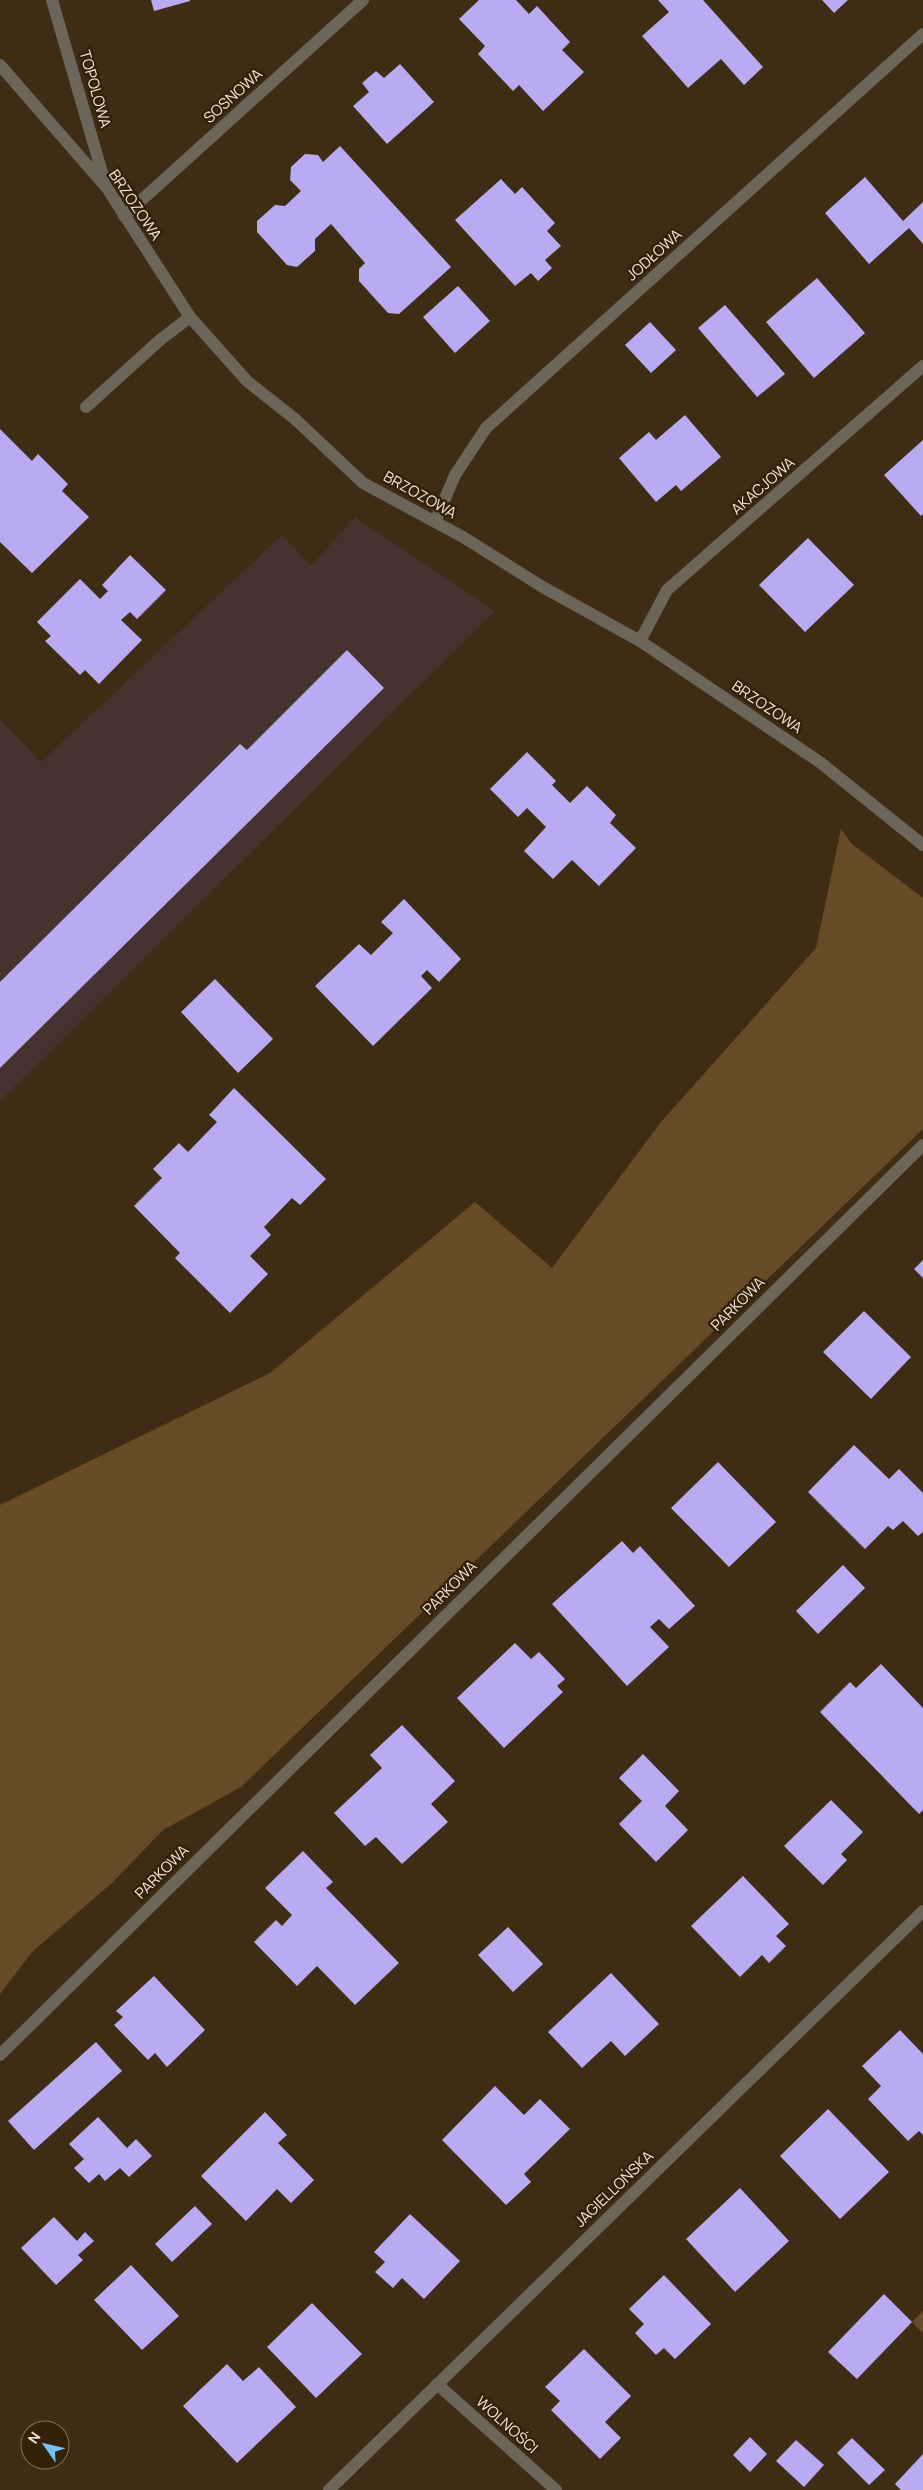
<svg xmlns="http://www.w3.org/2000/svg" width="923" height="2490" font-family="Manrope,sans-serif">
	<rect width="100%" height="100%" fill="#3e2c14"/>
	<path fill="#46322e" d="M 355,517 L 495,611 L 0,1101 L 0,719 L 41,762 L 282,535 L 311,566 Z"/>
	<path fill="#674b26" d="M 841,829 L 852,844 L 923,898 L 923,1129 L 241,1787 L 163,1830 L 113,1882 L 32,1952 L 0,1994 L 0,1505 L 270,1373 L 475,1202 L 552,1268 L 661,1122 L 816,948 Z
		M 923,2311 L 923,2333 L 912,2322 Z"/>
	<path fill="#b8abf2" d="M 151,0 L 190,0 L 190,1 L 154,11 Z
		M 479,0 L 516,0 L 529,14 L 537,6 L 570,42 L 562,50 L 584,72 L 543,111 L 519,85 L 513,91 L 478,54 L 485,46 L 459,19 Z
		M 658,0 L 703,0 L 763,67 L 744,85 L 721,59 L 688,88 L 642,36 L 669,12 Z
		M 822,0 L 848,0 L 834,13 Z
		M 400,64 L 434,102 L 387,144 L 353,106 L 369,92 L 362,83 L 376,71 L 384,78 Z
		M 340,146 L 451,267 L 399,314 L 388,313 L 359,281 L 359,269 L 365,263 L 331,224 L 315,239 L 315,251 L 297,267 L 287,265 L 257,232 L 257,221 L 275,205 L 285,206 L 301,191 L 290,180 L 291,167 L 305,154 L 318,155 L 323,162 Z
		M 865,177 L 903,221 L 923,202 L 923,244 L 909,228 L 869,264 L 825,213 Z
		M 501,179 L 515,194 L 522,187 L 555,223 L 547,231 L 561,246 L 545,260 L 552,268 L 538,281 L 531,273 L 515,286 L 455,220 Z
		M 817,278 L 865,333 L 814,378 L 766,322 Z
		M 458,286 L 490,321 L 455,353 L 423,317 Z
		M 725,305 L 785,374 L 757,397 L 698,328 Z
		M 650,322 L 676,350 L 651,373 L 625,345 Z
		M 685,415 L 721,457 L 681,491 L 676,485 L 656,502 L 619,458 L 649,432 L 656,440 Z
		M 0,429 L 32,461 L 38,454 L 68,484 L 62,491 L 89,517 L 32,573 L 0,542 Z
		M 923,440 L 923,514 L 921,516 L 884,475 Z
		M 808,538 L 854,585 L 805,632 L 759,585 Z
		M 130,555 L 166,590 L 137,619 L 130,612 L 121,620 L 142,640 L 99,684 L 85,670 L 80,675 L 45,641 L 51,636 L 37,622 L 80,579 L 100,599 L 108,591 L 102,585 Z
		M 347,650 L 384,688 L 0,1068 L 0,982 L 240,744 L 247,750 Z
		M 527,752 L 556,781 L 552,785 L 570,803 L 587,786 L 616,815 L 610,823 L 636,848 L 599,886 L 572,860 L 553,879 L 524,851 L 546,827 L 527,808 L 518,817 L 490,789 Z
		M 404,899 L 461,959 L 439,982 L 427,970 L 421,976 L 432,988 L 373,1046 L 315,986 L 359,944 L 371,955 L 393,933 L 381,922 Z
		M 215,979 L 273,1039 L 238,1073 L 181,1012 Z
		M 234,1088 L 326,1179 L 300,1205 L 292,1198 L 264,1227 L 271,1235 L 250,1256 L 268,1274 L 230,1313 L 175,1258 L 180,1253 L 134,1206 L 162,1178 L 153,1169 L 179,1143 L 188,1152 L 217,1122 L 209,1115 Z
		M 923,1260 L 923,1278 L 914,1269 Z
		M 864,1311 L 911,1357 L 871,1399 L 823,1352 Z
		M 854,1445 L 889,1479 L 899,1469 L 923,1493 L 923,1532 L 918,1536 L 903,1521 L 893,1530 L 888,1526 L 865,1549 L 808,1492 Z
		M 718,1462 L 776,1522 L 729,1567 L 671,1508 Z
		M 622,1541 L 633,1553 L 640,1546 L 695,1606 L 669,1629 L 659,1619 L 650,1627 L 669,1647 L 627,1686 L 552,1604 Z
		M 843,1565 L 865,1588 L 818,1634 L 796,1611 Z
		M 515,1643 L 531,1659 L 539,1652 L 565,1679 L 557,1686 L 563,1692 L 504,1748 L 457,1698 Z
		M 881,1664 L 923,1708 L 923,1810 L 919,1814 L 820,1712 L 850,1682 L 856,1688 Z
		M 402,1725 L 455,1781 L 431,1804 L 448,1822 L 402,1864 L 376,1837 L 365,1846 L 334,1813 L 382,1768 L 370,1755 Z
		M 643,1754 L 679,1791 L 665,1806 L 688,1830 L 656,1862 L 619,1824 L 642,1801 L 619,1778 Z
		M 831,1800 L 863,1832 L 841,1854 L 847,1860 L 823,1885 L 784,1846 Z
		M 303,1851 L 333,1882 L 326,1888 L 399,1963 L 355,2005 L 317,1966 L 297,1986 L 254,1942 L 276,1920 L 282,1926 L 292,1915 L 265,1888 Z
		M 743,1876 L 789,1924 L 776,1936 L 786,1946 L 769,1963 L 762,1955 L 740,1977 L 691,1926 Z
		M 508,1927 L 543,1964 L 513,1992 L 478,1955 Z
		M 611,1973 L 659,2024 L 625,2056 L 611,2041 L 582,2068 L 548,2032 Z
		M 154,1976 L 205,2030 L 167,2067 L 155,2053 L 148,2060 L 114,2025 L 123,2017 L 116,2011 Z
		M 900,2030 L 923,2054 L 923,2135 L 919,2131 L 908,2141 L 868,2099 L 881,2086 L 862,2066 Z
		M 96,2042 L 122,2071 L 34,2150 L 8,2121 Z
		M 495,2086 L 524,2115 L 540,2099 L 570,2129 L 524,2174 L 531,2182 L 506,2205 L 442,2140 Z
		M 828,2109 L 889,2172 L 840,2219 L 780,2156 Z
		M 265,2112 L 287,2135 L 278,2143 L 314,2180 L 291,2203 L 277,2189 L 246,2221 L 201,2176 Z
		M 98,2117 L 127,2148 L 136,2139 L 152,2156 L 129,2177 L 120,2168 L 105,2181 L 99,2174 L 89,2183 L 74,2168 L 84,2159 L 69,2144 Z
		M 740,2188 L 789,2241 L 735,2292 L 686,2239 Z
		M 195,2206 L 212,2224 L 172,2262 L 155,2244 Z
		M 410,2214 L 460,2261 L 424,2299 L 402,2278 L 393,2288 L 375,2272 L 385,2262 L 374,2252 Z
		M 54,2217 L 77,2241 L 85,2232 L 94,2241 L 78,2255 L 83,2260 L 56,2285 L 21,2248 Z
		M 131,2265 L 179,2316 L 142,2350 L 94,2300 Z
		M 664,2275 L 711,2324 L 675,2359 L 664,2348 L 656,2355 L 635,2333 L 644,2324 L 629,2309 Z
		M 884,2294 L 912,2322 L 857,2379 L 828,2352 Z
		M 312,2303 L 362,2354 L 316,2398 L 267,2347 Z
		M 584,2349 L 631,2396 L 605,2422 L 621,2438 L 600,2459 L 551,2410 L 560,2401 L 545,2387 Z
		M 227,2364 L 243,2381 L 259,2367 L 296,2407 L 237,2463 L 183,2406 Z
		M 750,2437 L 767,2454 L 750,2472 L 733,2455 Z
		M 852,2438 L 885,2470 L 869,2485 L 837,2453 Z
		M 796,2440 L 824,2465 L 804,2487 L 776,2461 Z
		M 923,2454 L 923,2490 L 901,2490 L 895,2484 Z"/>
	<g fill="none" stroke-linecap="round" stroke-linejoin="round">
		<path stroke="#6c6559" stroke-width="12" d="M 86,407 L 160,340 L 190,317"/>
		<path stroke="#6c6559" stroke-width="12" d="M 52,0 L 105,183
			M 0,65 L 107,188 L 190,317 L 247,381 L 295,419 L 363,483 L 463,537 L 541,586 L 640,641 L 821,763 L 923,845
			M 124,216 L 363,0
			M 435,522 L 455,475 L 486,428 L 923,34
			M 640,641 L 667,590 L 923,366
			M 0,2055 L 923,1145
			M 437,2384 L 556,2490
			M 329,2490 L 923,1911"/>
	</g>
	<g text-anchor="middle" stroke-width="5" stroke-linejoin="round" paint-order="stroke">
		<g font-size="15" fill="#f4e8da" stroke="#33220a">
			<text transform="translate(95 89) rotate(74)" y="5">TOPOLOWA</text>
			<text transform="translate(233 96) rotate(-42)" y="5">SOSNOWA</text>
			<text transform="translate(135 205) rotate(56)" y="5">BRZOZOWA</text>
			<text transform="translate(654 255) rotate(-42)" y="5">JODŁOWA</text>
			<text transform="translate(763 486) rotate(-41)" y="5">AKACJOWA</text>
			<text transform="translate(420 495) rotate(29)" y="5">BRZOZOWA</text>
			<text transform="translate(767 707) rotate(34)" y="5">BRZOZOWA</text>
			<text transform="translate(738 1304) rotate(-45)" y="5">PARKOWA</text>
			<text transform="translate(450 1588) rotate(-45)" y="5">PARKOWA</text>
			<text transform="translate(162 1872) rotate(-45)" y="5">PARKOWA</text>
			<text transform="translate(614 2189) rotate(-44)" y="5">JAGIELLOŃSKA</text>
			<text transform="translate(507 2425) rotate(42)" y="5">WOLNOŚCI</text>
		</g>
	</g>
	<g transform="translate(45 2445) rotate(304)"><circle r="24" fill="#33220a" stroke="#80715d"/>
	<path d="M0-4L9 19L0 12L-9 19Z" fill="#73c1f5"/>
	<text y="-8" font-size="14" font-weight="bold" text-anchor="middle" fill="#f4e8da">N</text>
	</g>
</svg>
